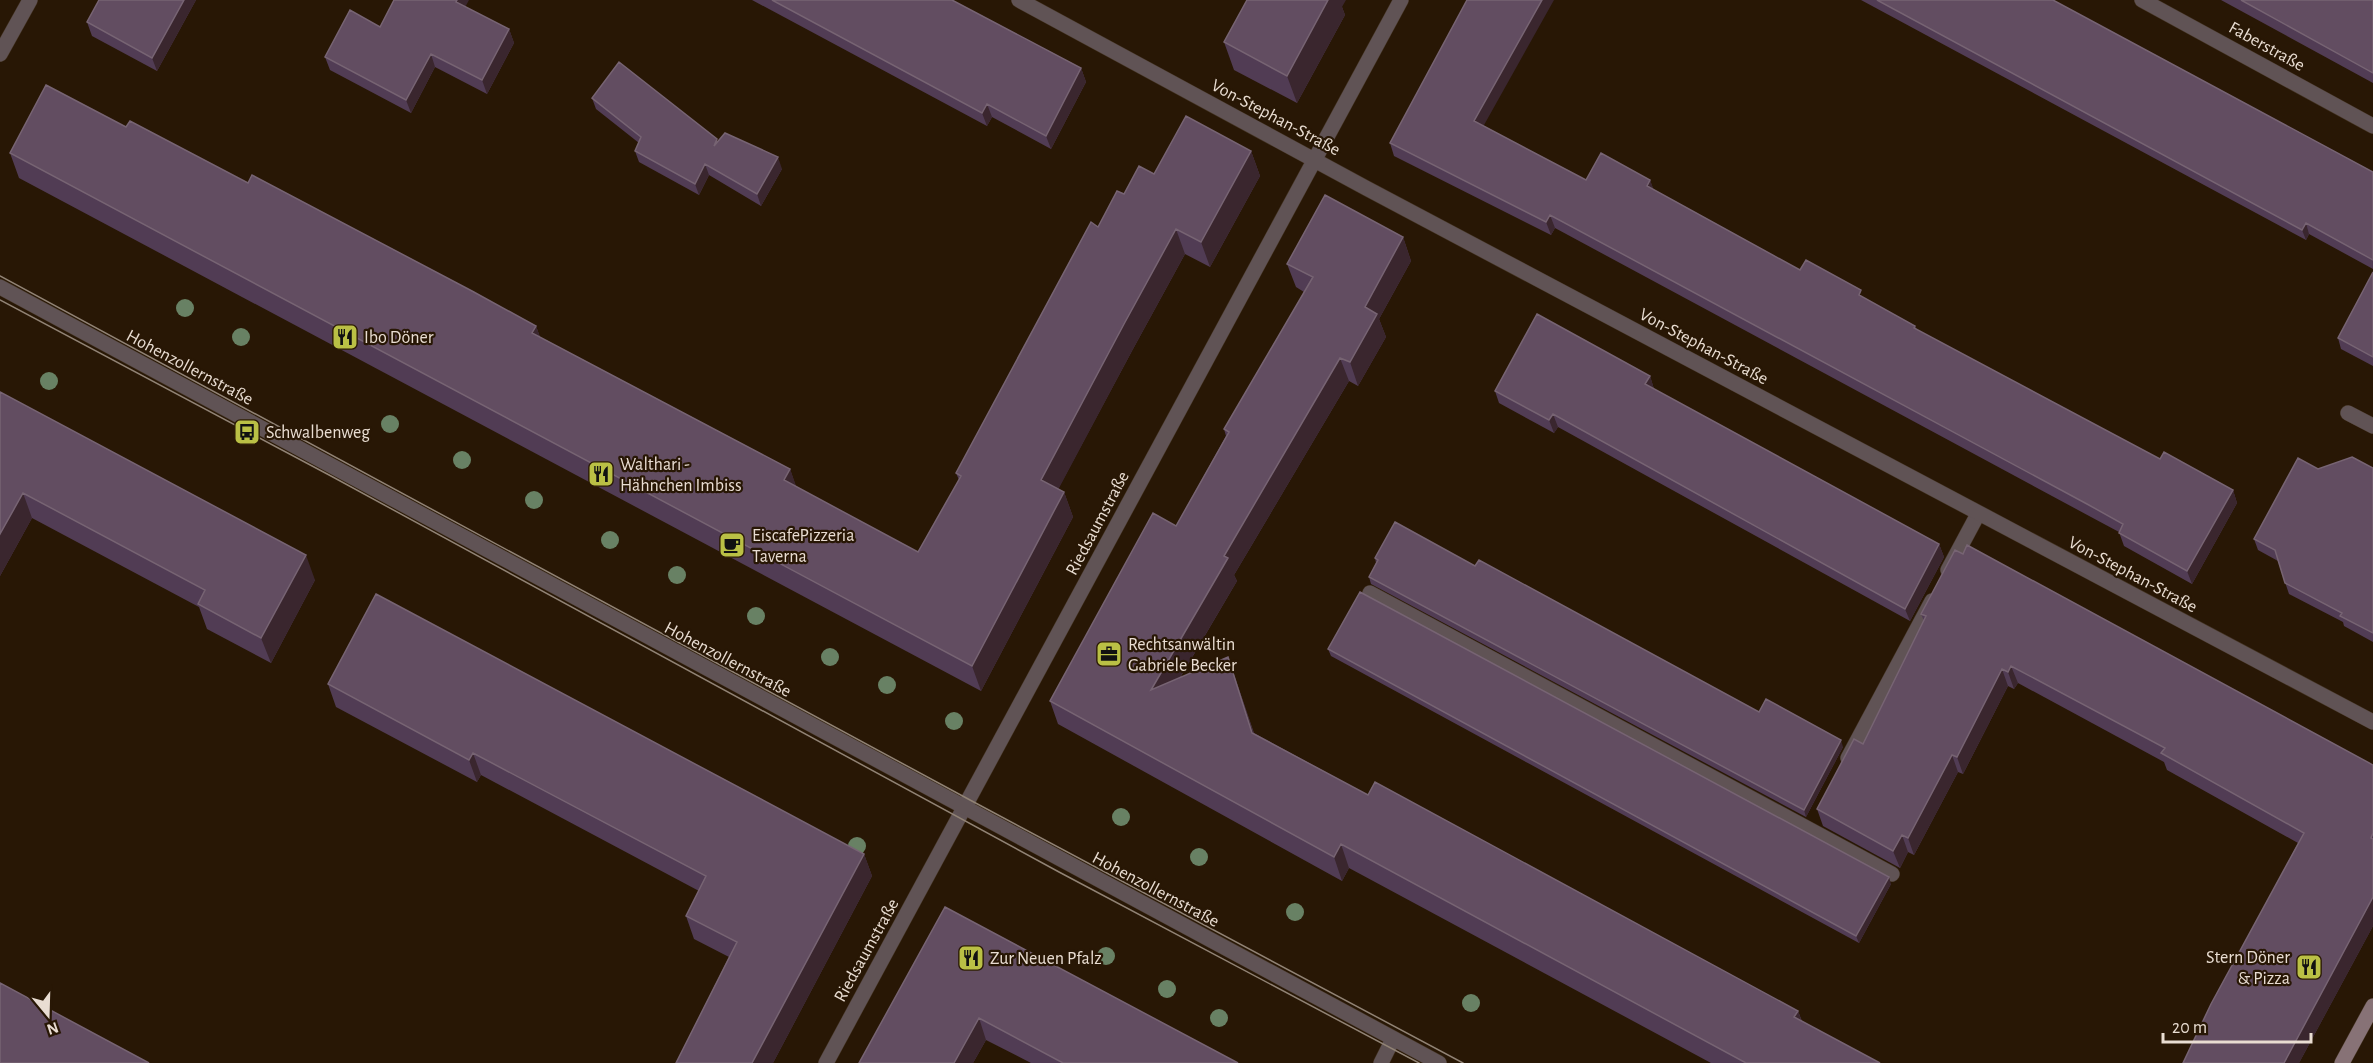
<svg xmlns="http://www.w3.org/2000/svg" width="2373" height="1063" font-family="'Alegreya Sans',sans-serif">
	<rect width="100%" height="100%" fill="#281705"/>
	<g fill="none" stroke-linecap="round" stroke-linejoin="round">
		<g stroke="#433322" stroke-width="16">
			<path id="service" d="M 2348,413 L 2373,426
				M 1948,570 L 1978,514
				M 1370,593 L 1892,874
				M 1848,758 L 1932,601"/>
		</g>
		<g stroke="#433322" stroke-width="16">
			<path id="minor" d="M 1019,0 L 1366,188 L 2373,722
				M 2142,0 L 2373,126
				M 0,54 L 30,0
				M 826,1063 L 1401,0
				M 1381,1063 L 1393,1039"/>
		</g>
		<g stroke="#433322" stroke-width="16">
			<path id="tertiary" d="M 0,287 L 1439,1063"/>
		</g>
		<g stroke="#433322" stroke-width="16">
			<path id="secondary" d="M 2342,1063 L 2373,1006"/>
		</g>
		<use href="#service" stroke="#605355" stroke-width="15"/>
		<use href="#minor" stroke="#605355" stroke-width="15"/>
		<use href="#tertiary" stroke="#605355" stroke-width="15"/>
		<use href="#secondary" stroke="#877276" stroke-width="15"/>
		<path stroke="#918375" stroke-width="1.5" d="M 0,276 L 970,800 L 1463,1063
			M 0,300 L 331,476 L 1059,872 L 1419,1063"/>
	</g>
	<g fill="#688164">
		<circle cx="185" cy="308" r="9"/>
		<circle cx="241" cy="337" r="9"/>
		<circle cx="49" cy="381" r="9"/>
		<circle cx="390" cy="424" r="9"/>
		<circle cx="462" cy="460" r="9"/>
		<circle cx="534" cy="500" r="9"/>
		<circle cx="610" cy="540" r="9"/>
		<circle cx="677" cy="575" r="9"/>
		<circle cx="756" cy="616" r="9"/>
		<circle cx="830" cy="657" r="9"/>
		<circle cx="887" cy="685" r="9"/>
		<circle cx="954" cy="721" r="9"/>
		<circle cx="1121" cy="817" r="9"/>
		<circle cx="857" cy="846" r="9"/>
		<circle cx="1199" cy="857" r="9"/>
		<circle cx="1295" cy="912" r="9"/>
		<circle cx="1106" cy="956" r="9"/>
		<circle cx="1167" cy="989" r="9"/>
		<circle cx="1471" cy="1003" r="9"/>
		<circle cx="1219" cy="1018" r="9"/>
	</g>
	<path fill="#513c54" d="M 99,0 L 196,0 L 157,71 L 92,36 L 87,22 Z
		M 752,0 L 952,0 L 1081,68 L 1086,82 L 1051,149 L 992,117 L 987,126 Z
		M 1861,0 L 2053,0 L 2373,172 L 2373,269 L 2309,234 L 2306,240 Z
		M 2221,0 L 2373,0 L 2373,83 Z
		M 465,7 L 509,29 L 514,43 L 487,94 L 435,67 L 411,113 L 330,70 L 325,57 L 380,27 Z
		M 1342,7 L 1345,15 L 1297,103 L 1234,70 L 1224,42 Z
		M 592,98 L 718,141 L 782,169 L 761,206 L 709,175 L 699,195 L 639,162 L 635,151 L 639,143 L 596,109 Z
		M 1484,126 L 1586,180 L 1650,180 L 1653,189 L 1800,270 L 1864,298 L 1915,326 L 1917,330 L 2160,459 L 2233,490 L 2237,503 L 2192,584 L 2124,546 L 2119,532 L 2091,517 L 1555,228 L 1551,235 L 1394,156 L 1390,143 Z
		M 126,127 L 248,183 L 536,326 L 540,337 L 790,469 L 796,487 L 918,552 L 959,480 L 956,473 L 1098,227 L 1124,194 L 1154,174 L 1251,151 L 1260,176 L 1210,267 L 1185,254 L 1133,349 L 1058,489 L 1064,492 L 1073,517 L 981,691 L 19,178 L 10,153 Z
		M 1403,237 L 1411,261 L 1379,319 L 1386,337 L 1358,386 L 1349,381 L 1234,575 L 1237,581 L 1180,678 L 1228,657 L 1254,733 L 1368,795 L 1798,1011 L 1802,1021 L 1880,1063 L 1711,1063 L 1349,868 L 1342,881 L 1058,724 L 1050,701 L 1176,526 L 1226,436 L 1224,429 L 1304,292 L 1296,287 L 1287,264 Z
		M 2373,272 L 2373,366 L 2341,349 L 2338,338 Z
		M 1650,376 L 1654,389 L 1939,544 L 1944,557 L 1910,621 L 1558,427 L 1554,433 L 1499,403 L 1495,391 Z
		M 0,392 L 315,580 L 271,663 L 207,629 L 199,607 L 32,518 L 0,576 Z
		M 2373,468 L 2373,642 L 2344,626 L 2343,622 L 2289,594 L 2278,561 L 2258,550 L 2254,539 L 2318,469 Z
		M 1375,558 L 1475,566 L 1759,712 L 1843,747 L 1806,817 L 1371,584 L 1369,577 L 1376,563 Z
		M 1921,614 L 2373,765 L 2373,926 L 2299,1063 L 2183,1063 L 2298,843 L 2167,770 L 2164,762 L 2018,683 L 2014,689 L 2008,686 L 1963,774 L 1958,772 L 1914,855 L 1908,852 L 1900,868 L 1823,826 L 1817,809 L 1863,744 L 1924,621 Z
		M 1328,649 L 1891,884 L 1859,943 L 1331,656 Z
		M 328,684 L 864,854 L 872,876 L 773,1063 L 676,1063 L 729,957 L 694,939 L 686,916 L 699,891 L 481,775 L 477,782 L 336,707 Z
		M 945,907 L 1238,1063 L 1031,1063 L 986,1040 L 973,1063 Z"/>
	<path fill="#3a262e" d="M 184,0 L 196,0 L 157,71 L 152,58 Z
		M 457,0 L 469,0 L 461,15 L 456,2 Z
		M 1328,0 L 1346,0 L 1342,7 L 1345,15 L 1297,103 L 1287,76 Z
		M 1542,0 L 1554,0 L 1479,134 L 1474,121 Z
		M 509,29 L 514,43 L 487,94 L 482,80 Z
		M 431,54 L 435,67 L 411,113 L 406,100 Z
		M 1081,68 L 1086,82 L 1051,149 L 1046,136 Z
		M 987,104 L 992,117 L 987,126 L 982,113 Z
		M 1251,151 L 1260,176 L 1210,267 L 1201,242 Z
		M 778,157 L 782,169 L 761,206 L 757,194 Z
		M 705,164 L 709,175 L 699,195 L 695,184 Z
		M 1650,180 L 1655,193 L 1647,186 Z
		M 1550,215 L 1555,228 L 1551,235 L 1546,222 Z
		M 2306,223 L 2309,234 L 2306,240 L 2302,230 Z
		M 1176,229 L 1185,254 L 1133,349 L 1050,505 L 1041,480 L 1124,324 Z
		M 1403,237 L 1411,261 L 1379,319 L 1386,337 L 1358,386 L 1350,362 L 1365,307 Z
		M 536,326 L 545,351 L 532,333 Z
		M 1340,358 L 1349,381 L 1234,575 L 1237,581 L 1159,713 L 1151,690 L 1224,556 Z
		M 1650,376 L 1654,389 L 1650,397 L 1645,384 Z
		M 1553,414 L 1558,427 L 1554,433 L 1549,420 Z
		M 790,469 L 799,494 L 784,480 Z
		M 2233,490 L 2237,503 L 2192,584 L 2187,571 Z
		M 1064,492 L 1073,517 L 981,691 L 972,666 Z
		M 23,493 L 32,518 L 0,576 L 0,534 Z
		M 1939,544 L 1944,557 L 1910,621 L 1905,609 Z
		M 306,555 L 315,580 L 271,663 L 261,638 Z
		M 1228,657 L 1236,680 L 1261,756 L 1252,733 Z
		M 2011,666 L 2018,683 L 2014,689 L 2008,672 Z
		M 2002,669 L 2008,686 L 1963,774 L 1957,757 Z
		M 1841,740 L 1843,747 L 1806,817 L 1804,810 Z
		M 473,753 L 481,775 L 477,782 L 469,760 Z
		M 1952,755 L 1958,772 L 1914,855 L 1908,838 Z
		M 1902,835 L 1908,852 L 1900,868 L 1893,851 Z
		M 1341,844 L 1349,868 L 1342,881 L 1334,857 Z
		M 864,854 L 872,876 L 773,1063 L 752,1063 Z
		M 1889,877 L 1891,884 L 1859,943 L 1856,936 Z
		M 2373,897 L 2373,926 L 2299,1063 L 2284,1063 Z
		M 1798,1011 L 1806,1034 L 1794,1017 Z
		M 979,1018 L 986,1040 L 973,1063 L 954,1063 Z"/>
	<path fill="#624d61" stroke="#776473" stroke-width="1.5" d="M 99,0 L 184,0 L 152,58 L 87,22 Z
		M 394,0 L 457,0 L 456,2 L 509,29 L 482,80 L 431,54 L 406,100 L 325,57 L 350,10 L 380,27 Z
		M 772,0 L 952,0 L 1081,68 L 1046,136 L 987,104 L 982,113 Z
		M 1247,0 L 1328,0 L 1287,76 L 1224,42 Z
		M 1467,0 L 1542,0 L 1474,121 L 1586,180 L 1601,153 L 1650,180 L 1647,186 L 1800,270 L 1806,260 L 1861,290 L 1859,295 L 1915,326 L 1914,328 L 2160,459 L 2164,452 L 2233,490 L 2187,571 L 2119,533 L 2123,524 L 2087,504 L 1550,215 L 1546,222 L 1390,143 Z
		M 1877,0 L 2053,0 L 2373,172 L 2373,260 L 2306,223 L 2302,230 Z
		M 2241,0 L 2373,0 L 2373,73 Z
		M 619,62 L 717,139 L 714,146 L 725,133 L 778,157 L 757,194 L 705,164 L 695,184 L 635,151 L 641,137 L 592,98 Z
		M 46,85 L 126,127 L 130,121 L 248,183 L 252,175 L 472,291 L 536,326 L 532,333 L 790,469 L 784,480 L 918,552 L 961,476 L 956,473 L 1091,222 L 1098,227 L 1117,191 L 1124,194 L 1139,166 L 1154,174 L 1186,116 L 1251,151 L 1201,242 L 1176,229 L 1124,324 L 1041,480 L 1064,492 L 972,666 L 10,153 Z
		M 1325,195 L 1403,237 L 1365,307 L 1377,314 L 1350,362 L 1340,358 L 1224,556 L 1228,558 L 1151,690 L 1228,657 L 1252,733 L 1368,795 L 1375,782 L 1798,1011 L 1794,1017 L 1880,1063 L 1746,1063 L 1341,844 L 1334,857 L 1050,701 L 1153,513 L 1176,526 L 1229,432 L 1224,429 L 1313,277 L 1287,264 Z
		M 2373,272 L 2373,357 L 2338,338 Z
		M 1537,314 L 1650,376 L 1645,384 L 1939,544 L 1905,609 L 1553,414 L 1549,420 L 1495,391 Z
		M 0,392 L 306,555 L 261,638 L 198,604 L 205,590 L 23,493 L 0,534 Z
		M 2352,457 L 2373,468 L 2373,633 L 2340,616 L 2342,613 L 2285,583 L 2275,550 L 2254,539 L 2298,458 L 2318,469 Z
		M 1395,522 L 1475,566 L 1479,560 L 1759,712 L 1766,699 L 1841,740 L 1804,810 L 1369,577 L 1378,560 L 1375,558 Z
		M 1967,545 L 2373,765 L 2373,833 L 2371,838 L 2373,839 L 2373,897 L 2284,1063 L 2183,1063 L 2211,1004 L 2304,833 L 2161,753 L 2165,748 L 2011,666 L 2008,672 L 2002,669 L 1957,757 L 1952,755 L 1908,838 L 1902,835 L 1893,851 L 1817,809 L 1854,739 L 1863,744 L 1926,616 L 1921,614 L 1955,550 L 1963,554 Z
		M 1360,592 L 1889,877 L 1856,936 L 1328,649 Z
		M 376,594 L 864,854 L 752,1063 L 676,1063 L 737,942 L 686,916 L 706,876 L 473,753 L 469,760 L 328,684 Z
		M 945,907 L 1238,1063 L 1063,1063 L 979,1018 L 954,1063 L 859,1063 Z
		M 0,983 L 149,1063 L 0,1063 Z"/>
	<defs>
		<g id="restaurant-square" transform="scale(1.35)"><rect x="-9" y="-9" width="18" height="18" rx="4" fill="#bac045" stroke="#281705"/><path d="M-5-6h1v4h1v-4h1v4h1v-4h1v5L-1.5 .5V6h-2V.5L-5-1ZM5-6V6H3V1.5H1.5Q1.5-4 5-6Z" fill="#111"/></g>
		<g id="bus-square" transform="scale(1.35)"><rect x="-9" y="-9" width="18" height="18" rx="4" fill="#bac045" stroke="#281705"/><path d="M-5-6H5V4H4V6H2V4H-2V6H-4V4H-5ZM-3.5-4V0h7V-4ZM-3.5 1.2v1.5H-2V1.2ZM2 1.2v1.5H3.5V1.2Z" fill="#111"/></g>
		<g id="cafe-square" transform="scale(1.35)"><rect x="-9" y="-9" width="18" height="18" rx="4" fill="#bac045" stroke="#281705"/><path d="M-5.5-4.5H6V0H3Q3 3.5 0 3.5H-2.5Q-5.5 3.5-5.5 0ZM3-3.2v2h1.7v-2ZM-6 4.5H4V6H-6Z" fill="#111"/></g>
		<g id="office-square" transform="scale(1.35)"><rect x="-9" y="-9" width="18" height="18" rx="4" fill="#bac045" stroke="#281705"/><path d="M-6-3h4V-5.5h4V-3h4V5H-6ZM-1-4.5V-3h2v-1.5ZM-6 0V1H6V0Z" fill="#111"/></g>
	</defs>
	<g fill-rule="evenodd">
		<use href="#restaurant-square" x="345" y="337"/>
		<use href="#bus-square" x="247" y="432"/>
		<use href="#restaurant-square" x="601" y="474"/>
		<use href="#cafe-square" x="732" y="545"/>
		<use href="#office-square" x="1109" y="654"/>
		<use href="#restaurant-square" x="971" y="958"/>
		<use href="#restaurant-square" x="2309" y="967"/>
	</g>
	<g text-anchor="middle" stroke-width="4.5" stroke-linejoin="round" paint-order="stroke">
		<g font-size="18" fill="#e9ddd2" stroke="#281705">
			<text transform="translate(2267 46) rotate(29)" y="6">Faberstraße</text>
			<text transform="translate(1276 117) rotate(28)" y="6">Von-Stephan-Straße</text>
			<text transform="translate(1704 346) rotate(28)" y="6">Von-Stephan-Straße</text>
			<text transform="translate(190 367) rotate(28)" y="6">Hohenzollernstraße</text>
			<text transform="translate(1097 523) rotate(-62)" y="6">Riedsaumstraße</text>
			<text transform="translate(2133 574) rotate(28)" y="6">Von-Stephan-Straße</text>
			<text transform="translate(728 659) rotate(28)" y="6">Hohenzollernstraße</text>
			<text transform="translate(1156 889) rotate(28)" y="6">Hohenzollernstraße</text>
			<text transform="translate(866 950) rotate(-61)" y="6">Riedsaumstraße</text>
		</g>
		<g font-size="18" fill="#e9ddd2" stroke="#281705" text-anchor="start">
			<text x="364" y="343">Ibo Döner</text>
			<text x="266" y="438">Schwalbenweg</text>
			<text x="620" y="470">Walthari -<tspan x="620" dy="21">Hähnchen Imbiss</tspan></text>
			<text x="752" y="541">EiscafePizzeria<tspan x="752" dy="21">Taverna</tspan></text>
			<text x="1128" y="650">Rechtsanwältin<tspan x="1128" dy="21">Gabriele Becker</tspan></text>
			<text x="2290" y="963" text-anchor="end">Stern Döner<tspan x="2290" dy="21">&amp; Pizza</tspan></text>
			<text x="990" y="964">Zur Neuen Pfalz</text>
		</g>
	</g>
	<g transform="translate(48 1015) rotate(161)" stroke="#281705" stroke-width="4.5" paint-order="stroke">
	<path d="M0-4.5L10 22L0 15L-10 22Z" fill="#e9ddd2"/>
	<text y="-9" font-size="16" font-weight="bold" text-anchor="middle" fill="#e9ddd2">N</text>
	</g>
	<path d="M2163 1033v9h148v-9" fill="none" stroke="#e9ddd2" stroke-width="3"/>
	<text x="2172" y="1033" font-size="18" fill="#e9ddd2" stroke="#281705" stroke-width="4.5" paint-order="stroke">20 m</text>
</svg>
